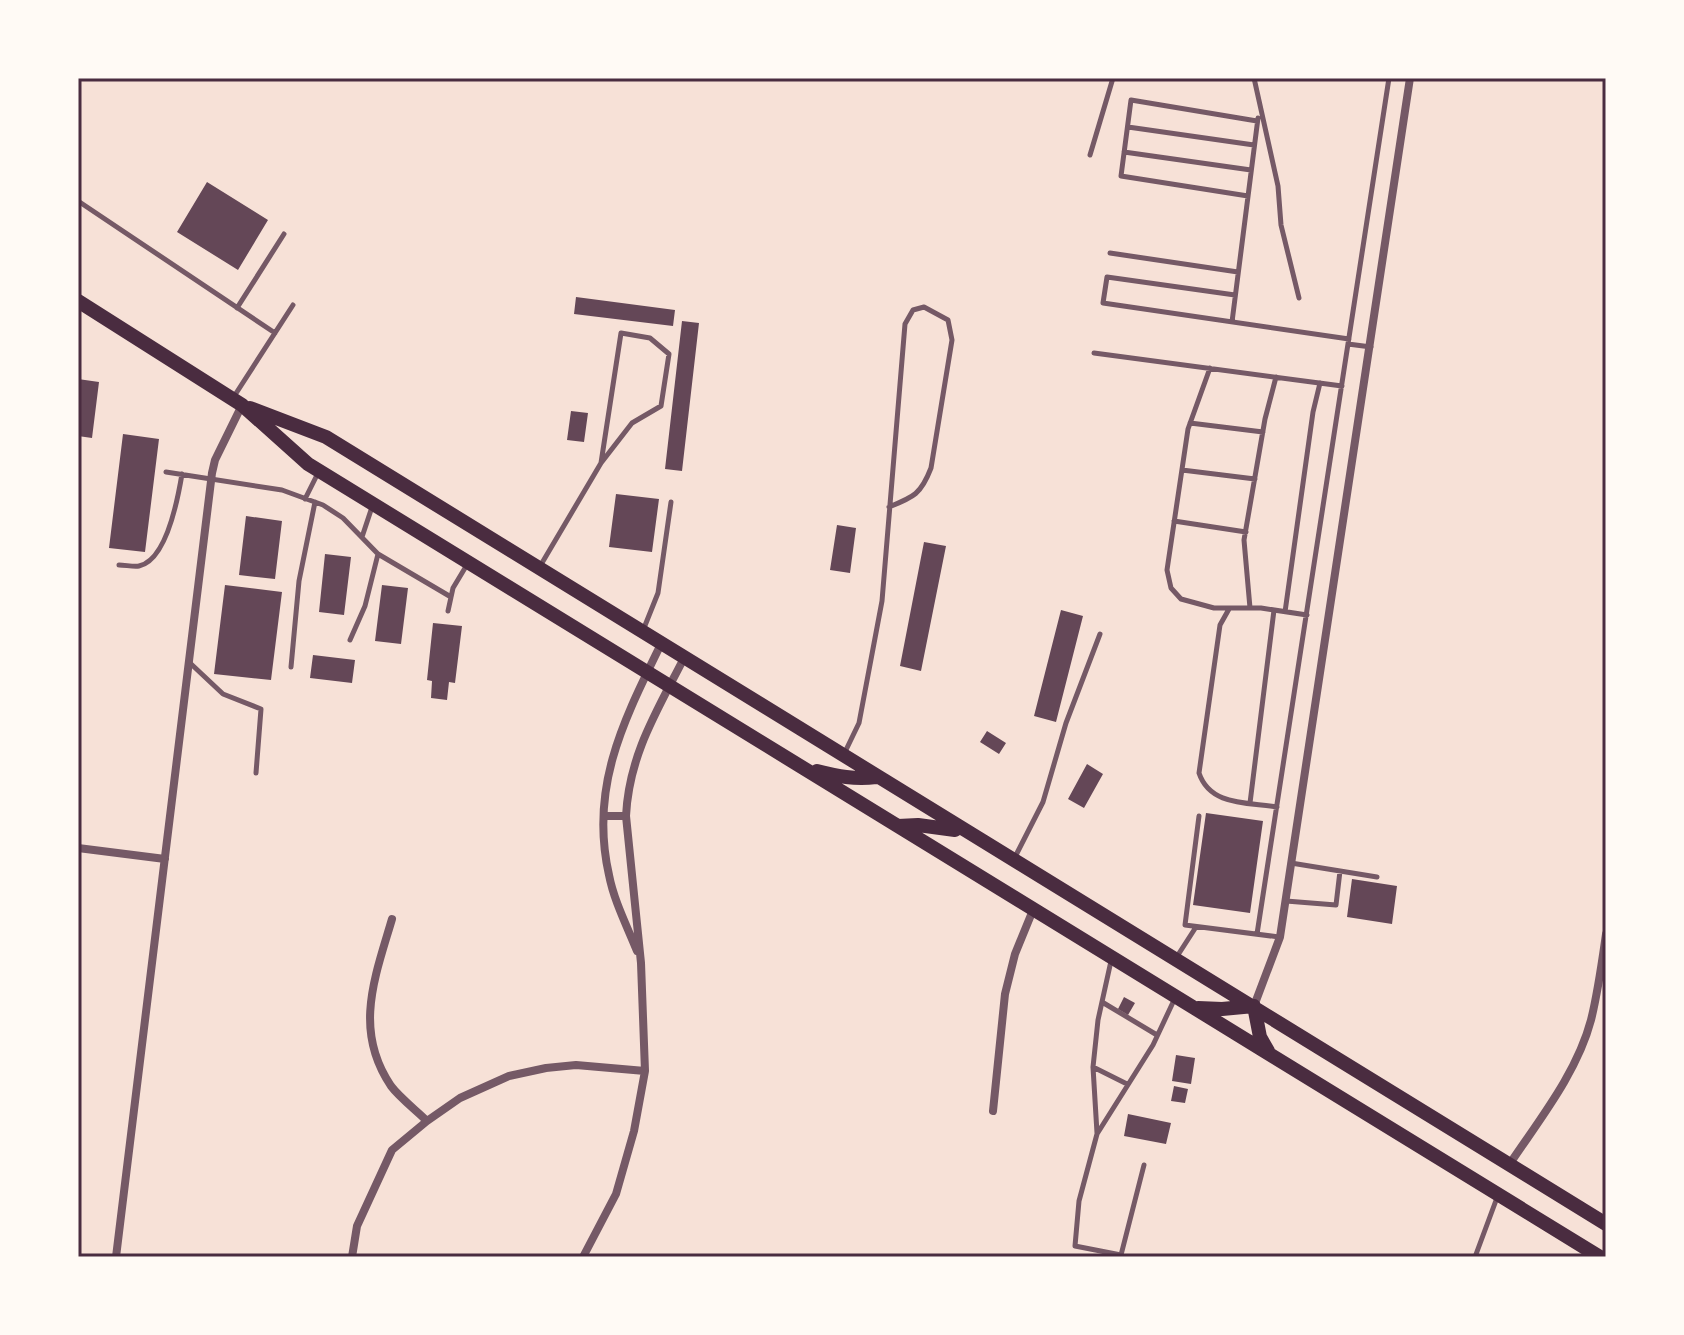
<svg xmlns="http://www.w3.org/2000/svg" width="1684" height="1335" font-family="'Roboto Serif',serif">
	<rect width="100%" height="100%" fill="#f7e1d7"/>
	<path fill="#644757" d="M 207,182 L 268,220 L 238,270 L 177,232 Z
		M 576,297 L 675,310 L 673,326 L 574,314 Z
		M 682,321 L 699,323 L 682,471 L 665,469 Z
		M 78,379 L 99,382 L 92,438 L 78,436 Z
		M 571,411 L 588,413 L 584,442 L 567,440 Z
		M 123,434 L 159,439 L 145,552 L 109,548 Z
		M 616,494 L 659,499 L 652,552 L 609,547 Z
		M 246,516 L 282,521 L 275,579 L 239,575 Z
		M 837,525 L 856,528 L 850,573 L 830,570 Z
		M 924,542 L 946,546 L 921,671 L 900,666 Z
		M 325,554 L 351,557 L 344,615 L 319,612 Z
		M 225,585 L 282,592 L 271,680 L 214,674 Z
		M 382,585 L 408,588 L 401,644 L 375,641 Z
		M 1061,610 L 1083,616 L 1056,722 L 1034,716 Z
		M 433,623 L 462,626 L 455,683 L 449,682 L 447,700 L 431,698 L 432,681 L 427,680 Z
		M 313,655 L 355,660 L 352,683 L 310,678 Z
		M 987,731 L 1006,743 L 999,754 L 980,742 Z
		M 1087,764 L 1103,774 L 1084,808 L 1068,799 Z
		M 1206,813 L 1263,821 L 1250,913 L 1193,905 Z
		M 1352,879 L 1397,886 L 1392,924 L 1347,917 Z
		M 1124,997 L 1135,1003 L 1128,1015 L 1118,1009 Z
		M 1176,1055 L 1195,1058 L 1191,1084 L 1172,1081 Z
		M 1174,1086 L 1188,1089 L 1185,1103 L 1171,1101 Z
		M 1128,1114 L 1171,1123 L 1166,1144 L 1124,1136 Z"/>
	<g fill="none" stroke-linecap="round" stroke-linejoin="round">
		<path stroke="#755966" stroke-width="5" d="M 1254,78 L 1278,186 L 1281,225 L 1299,298
			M 1128,127 L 1254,145
			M 1124,152 L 1251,170
			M 1090,155 L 1113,78
			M 1248,196 L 1121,176 L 1131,100 L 1257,121
			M 78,201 L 275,333
			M 1110,253 L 1238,272
			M 1235,295 L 1107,277 L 1103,303 L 1349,339
			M 237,308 L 284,234
			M 1232,322 L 1258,118
			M 1348,344 L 1371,347
			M 1094,353 L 1342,386
			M 1210,368 L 1188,429 L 1167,570 L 1171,588 L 1181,599 L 1214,608 L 1261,608 L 1307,615
			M 233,398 L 293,305
			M 1190,423 L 1263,432
			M 1182,470 L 1255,479
			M 166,472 L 282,490 L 323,505 L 343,518 L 378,554 L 451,597
			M 305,499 L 319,471
			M 1174,521 L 1246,532
			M 362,537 L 373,504
			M 119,565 C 125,565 134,567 139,566 C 167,560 178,498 182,474
			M 539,568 L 601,463 L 621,333 L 650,338 L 669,354 L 661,406 L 632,423 L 601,463
			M 1250,608 L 1244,540 L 1265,419 L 1276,377
			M 1229,609 L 1220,625 L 1199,773 C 1210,806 1247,802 1277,807
			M 448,611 L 453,588 L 468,563
			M 1285,612 L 1313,412 L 1320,383
			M 644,628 L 658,593 L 671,502
			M 350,640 L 365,606 L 378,554
			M 190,663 L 223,694 L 261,709 L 256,773
			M 291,667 L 299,581 L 315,502
			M 845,752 L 859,723 L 882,601 L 905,324 L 913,310 L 924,307 L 948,320 L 952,340 L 931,468 C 921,494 914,497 889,507
			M 1250,803 L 1274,610
			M 1199,816 L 1185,925 L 1279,937
			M 1014,859 L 1043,802 L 1066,723 L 1100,634
			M 1291,863 L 1377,877
			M 1286,901 L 1336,905 L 1340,871
			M 1257,934 L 1389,78
			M 1176,958 L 1196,927
			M 1102,1002 L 1157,1035
			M 1093,1067 L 1127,1084
			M 1097,1133 L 1093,1067 L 1098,1020 L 1111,961
			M 1144,1165 L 1121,1255 L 1075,1246 L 1079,1201 L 1097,1134 L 1153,1045 L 1175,998
			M 1475,1257 L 1498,1195"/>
		<path stroke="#755966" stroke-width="8" d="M 604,816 L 626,816
			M 78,848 L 165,859
			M 392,919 C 375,977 353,1030 391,1086 C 400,1098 416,1110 427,1121
			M 637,951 C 627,926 614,901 609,875 C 589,787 624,720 661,644
			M 1254,1006 L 1280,937 C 1322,651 1369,365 1410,78
			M 993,1111 L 1005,994 L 1015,954 L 1033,910
			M 1509,1165 C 1539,1120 1577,1073 1591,1020 C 1598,992 1602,962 1606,934
			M 116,1257 L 212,473 L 215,460 L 242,405
			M 352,1257 L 357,1226 L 392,1150 L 427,1121 L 460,1098 L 509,1076 L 546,1068 L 576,1065 L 645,1071
			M 583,1257 L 616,1194 L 634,1131 L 645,1071 L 641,963 L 626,816 C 629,755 657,711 684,658"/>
		<path stroke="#4a2c40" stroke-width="14" d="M 78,301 L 242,405 L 308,464 L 1600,1257
			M 250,408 L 326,437 L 1606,1224
			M 817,771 C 837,776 855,780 876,777
			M 898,826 L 918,825 L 955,830
			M 1198,1008 L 1222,1009 L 1254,1006 L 1260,1037 L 1268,1051"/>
	</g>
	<rect width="1684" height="1335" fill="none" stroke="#fffaf5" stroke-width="160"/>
	<rect x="80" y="80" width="1524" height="1175" fill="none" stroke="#4a2c40" stroke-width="3"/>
</svg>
